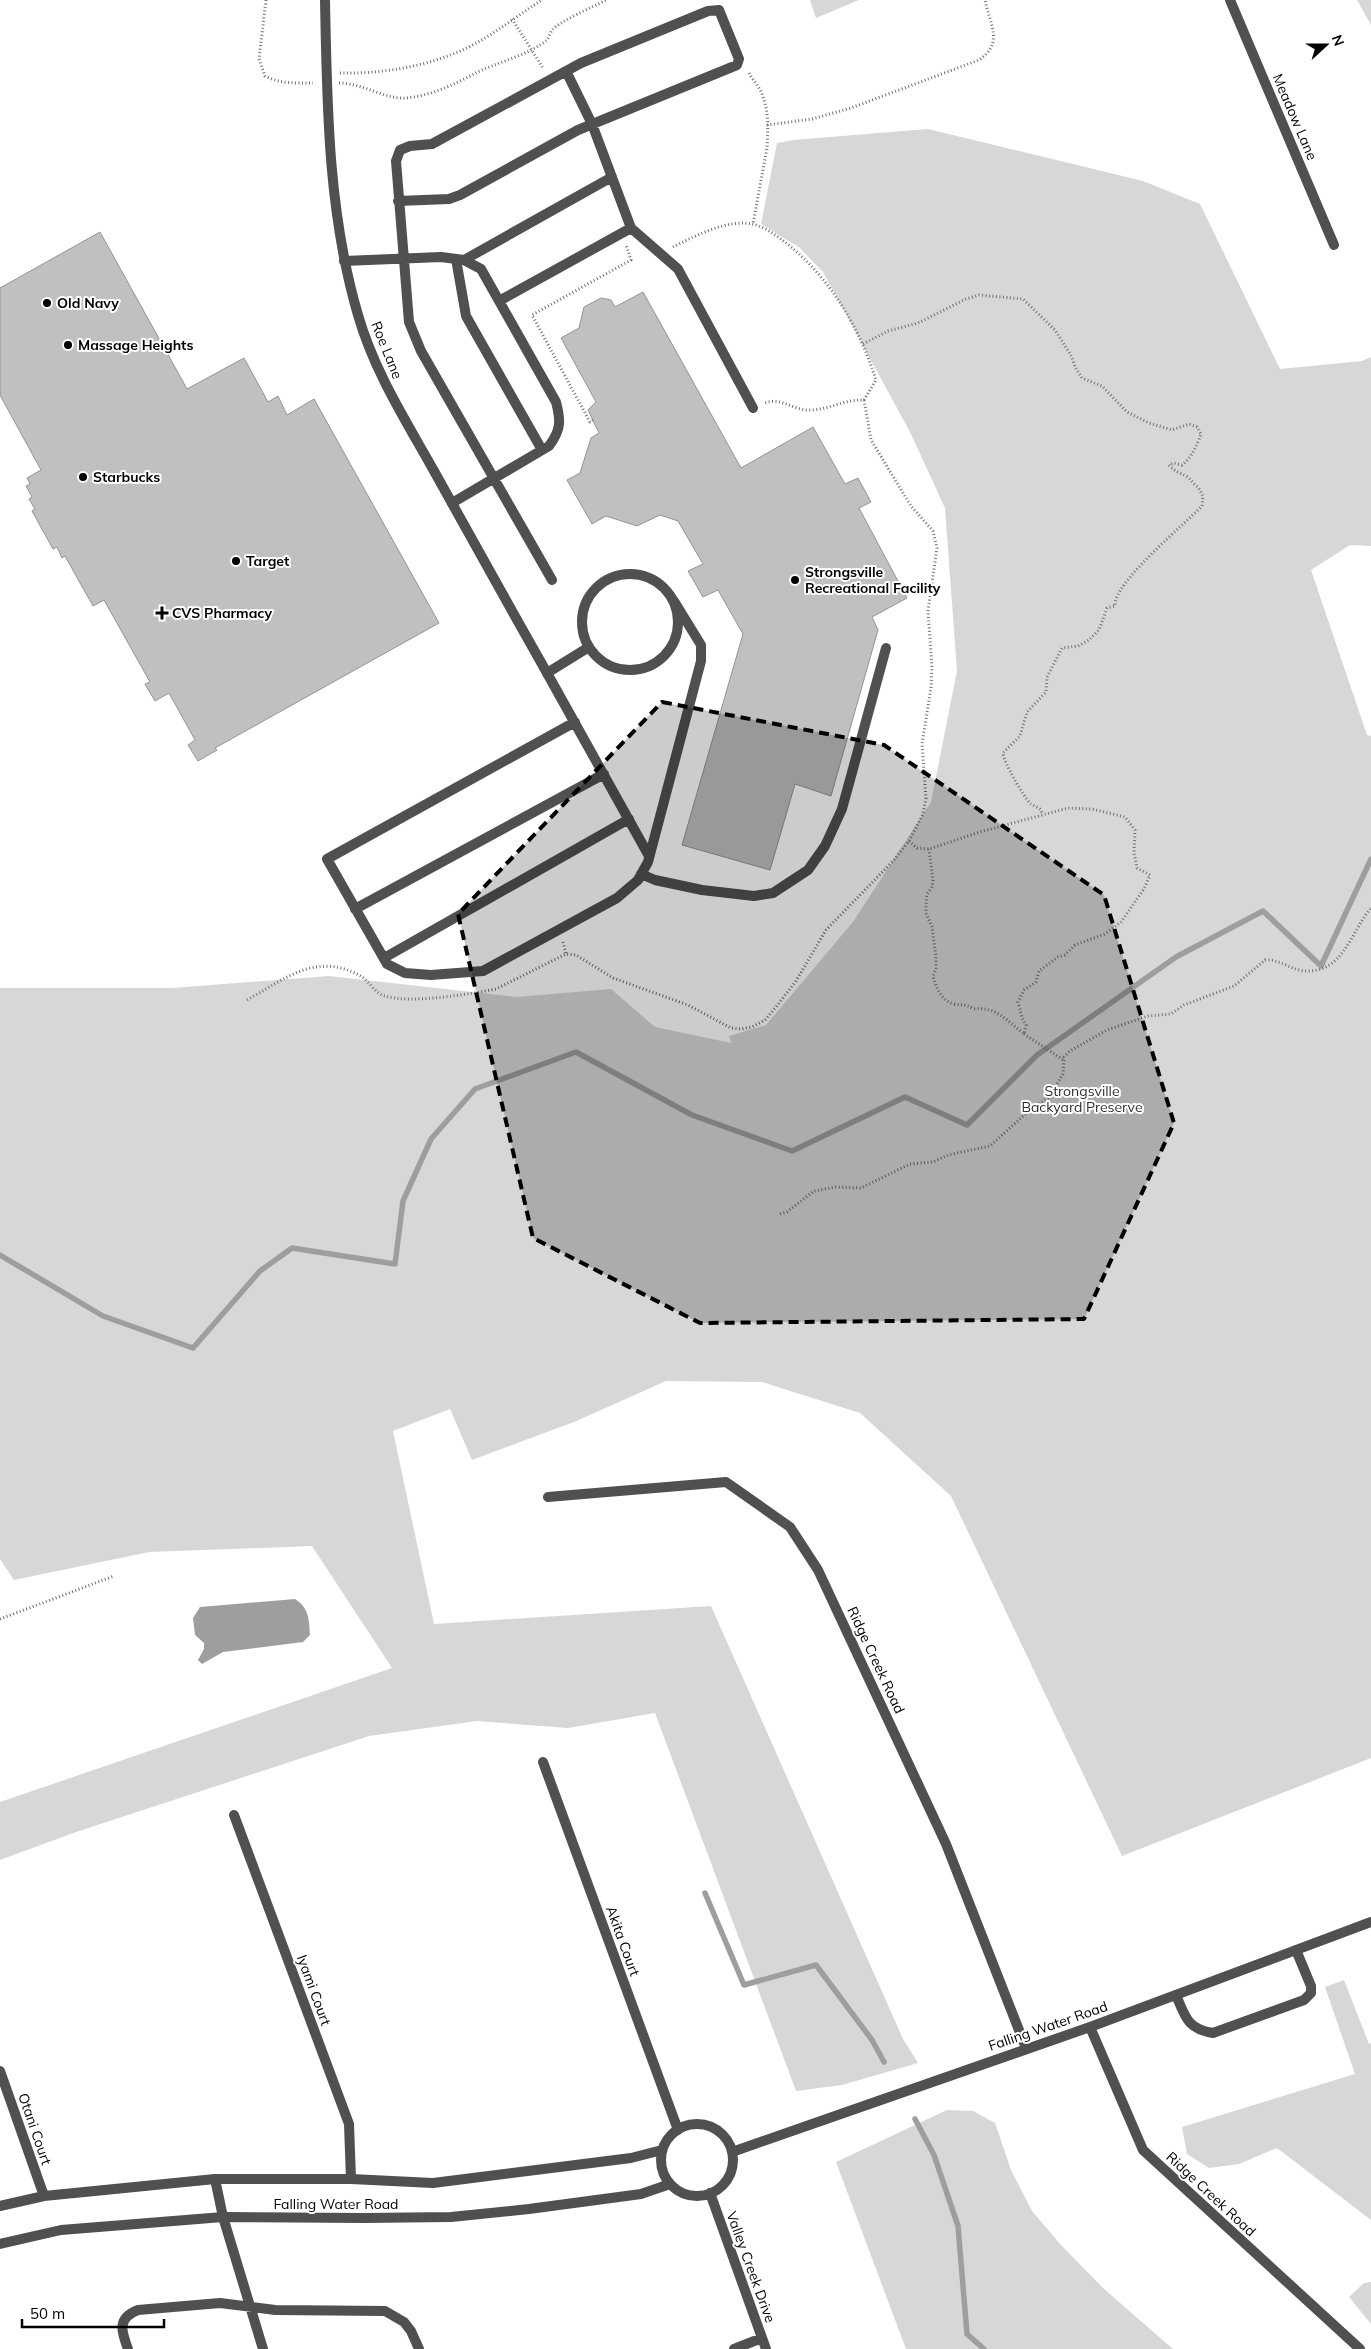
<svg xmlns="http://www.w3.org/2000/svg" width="1371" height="2349" font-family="Mulish,sans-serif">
	<rect width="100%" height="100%" fill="#fff"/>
	<path fill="#d7d7d7" d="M 810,0 L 859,0 L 816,18 Z
		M 1357,0 L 1371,0 L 1371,25 Z
		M 928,129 L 1143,181 L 1200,204 L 1280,369 L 1362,361 L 1371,357 L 1371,546 L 1350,545 L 1311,570 L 1367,735 L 1371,736 L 1371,1758 L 1122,1856 L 951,1496 L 860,1413 L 762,1382 L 666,1381 L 574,1422 L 472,1460 L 450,1409 L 393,1431 L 434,1624 L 711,1606 L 903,2039 L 918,2063 L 842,2085 L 796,2091 L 655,1713 L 568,1728 L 477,1721 L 369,1736 L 76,1832 L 0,1860 L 0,1802 L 392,1668 L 312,1546 L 149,1552 L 14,1580 L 0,1559 L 0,988 L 172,988 L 329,976 L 516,997 L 611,989 L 655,1027 L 731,1043 L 729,1036 L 766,1025 L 853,922 L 931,802 L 957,671 L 945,508 L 910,432 L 823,272 L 800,248 L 761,224 L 777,143 L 793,140 Z
		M 1344,1980 L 1369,2044 L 1371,2043 L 1371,2220 L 1277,2148 L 1239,2164 L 1209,2168 L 1187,2154 L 1182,2127 L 1355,2074 L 1325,1987 Z
		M 947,2110 L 973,2111 L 995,2123 L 1011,2170 L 1032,2211 L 1061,2245 L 1104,2289 L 1173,2349 L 906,2349 L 836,2162 Z
		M 1371,2282 L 1371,2324 L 1349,2297 L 1364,2283 Z"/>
	<path fill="#9e9e9e" d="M 295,1599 C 309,1608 309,1619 310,1635 L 303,1642 L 223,1652 L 202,1664 L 198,1660 L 204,1649 L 204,1643 L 195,1635 L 193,1618 L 200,1607 Z"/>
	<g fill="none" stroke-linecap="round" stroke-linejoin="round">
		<path stroke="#9e9e9e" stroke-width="5.5" d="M 0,1255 L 103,1316 L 193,1348 L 260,1271 L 292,1248 L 395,1264 L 403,1201 L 431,1139 L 475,1089 L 576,1052 L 692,1115 L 792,1151 L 905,1097 L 967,1125 L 1037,1055 L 1176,957 L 1263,911 L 1321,966 L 1371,859
			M 705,1893 L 744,1985 L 816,1965 L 872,2040 L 884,2062
			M 915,2119 L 934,2155 L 958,2226 L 967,2334 L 984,2349"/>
	</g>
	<path fill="#c0c0c0" stroke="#949494" d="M 100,232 L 187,389 L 244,358 L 268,402 L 278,396 L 287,415 L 314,399 L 439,623 L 215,748 L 217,750 L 198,761 L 188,745 L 195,740 L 169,693 L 155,701 L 145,684 L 150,682 L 104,600 L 93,606 L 65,556 L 62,558 L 57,547 L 53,549 L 32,511 L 35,509 L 29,499 L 32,497 L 26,486 L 30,484 L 27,478 L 41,470 L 0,395 L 0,288 Z
		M 643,292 L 741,468 L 813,427 L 845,484 L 858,478 L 871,502 L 859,508 L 907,598 L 872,617 L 878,630 L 831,796 L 795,784 L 770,870 L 682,845 L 743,634 L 718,590 L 703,597 L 688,571 L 703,564 L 678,521 L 660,515 L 637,526 L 606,516 L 592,524 L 567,480 L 580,473 L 591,438 L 599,433 L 588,410 L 596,402 L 561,338 L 579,328 L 584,307 L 601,298 L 611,300 L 615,307 Z"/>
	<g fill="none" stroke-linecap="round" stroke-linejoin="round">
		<path stroke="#727272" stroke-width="3" stroke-dasharray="1 2.5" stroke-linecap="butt" d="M 266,0 L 259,59 L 265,76 C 280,84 296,83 313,83
			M 512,19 L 543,68
			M 340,73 C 377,74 418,68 453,54 C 485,42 513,18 542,0
			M 749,73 C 753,81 761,88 763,97 C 769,113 768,131 767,148 L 753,224
			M 339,83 C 362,83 387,100 406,98 C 430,96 453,85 474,74 C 494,63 530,55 547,40 C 549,37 550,33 552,30 C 562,20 593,7 606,0
			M 767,125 L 812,119 L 851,108 L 979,60 C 1004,43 990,25 985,0
			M 673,247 C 695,236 727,219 752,224 C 763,226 774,234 782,240 C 828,274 859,326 876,380 L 864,400 C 844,399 827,411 807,410 C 792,409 780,397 765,403
			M 863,344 L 888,331 L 918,323 L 966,299 L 979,295 L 1023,299 L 1055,330 L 1072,357 L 1075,367 L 1082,378 L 1102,386 L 1127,412 L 1149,423 L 1172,430 L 1189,424 L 1197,427 L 1201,434 C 1198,443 1191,459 1182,465 L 1174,463 L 1169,465 C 1175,472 1179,472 1186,476 C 1191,479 1193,484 1198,487 L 1203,496 L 1202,506 C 1185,524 1113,583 1115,606 L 1107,608 L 1099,630 L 1089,640 L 1078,646 L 1062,648 L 1047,677 L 1046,692 L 1027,712 L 1020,736 L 1003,753 C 1003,761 1024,798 1031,804 C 1034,806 1038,807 1041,810 L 1042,814
			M 593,420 L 590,422 L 532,315 L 631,260 L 626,245
			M 909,841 L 917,848 L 929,849 L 980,832 L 1068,808 L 1092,809 L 1125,817 L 1135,830 L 1134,853 L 1137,868 L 1150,875 L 1144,889 L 1121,922 L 1105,934 L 1075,945 L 1065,955 L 1058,957 L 1039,971 L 1036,982 L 1024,990 L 1018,1002 L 1022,1018 L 1026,1025 L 1024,1034 C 1007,1021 997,1006 973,1009 C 965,1003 962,1006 954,1004 C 942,1001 936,988 933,976 L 936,969 L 936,957 L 932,927 L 926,913 L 926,904 L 927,894 L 932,887 L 933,880 L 929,849
			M 563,942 L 566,954
			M 247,1000 C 285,979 315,952 359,975 C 369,980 374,993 385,996 C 409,1004 471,994 496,989 L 566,954 L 576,955 L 613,978 L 688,1005 L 731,1028 L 741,1029 L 752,1027 L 765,1020 L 776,1007 L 796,981 L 826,930 L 894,860 L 909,841 L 923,814 L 926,798 L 922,744 L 931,688 L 932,667 L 928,611 L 937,548 L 933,531 L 911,506 L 871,440 L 864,400
			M 1024,1034 L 1065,1061
			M 780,1214 L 787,1212 L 814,1191 L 836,1187 L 861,1188 L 910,1164 L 933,1162 L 948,1155 L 990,1146 L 1032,1108 L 1048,1098 L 1063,1074 L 1064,1057 L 1070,1051 L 1107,1030 L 1148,1016 L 1171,1014 L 1184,1005 L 1234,986 L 1265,960 C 1280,959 1291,970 1305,971 C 1344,973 1351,931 1371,908
			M 0,1619 L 114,1576"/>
		<path stroke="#505050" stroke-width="10" d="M 566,71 L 592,124 L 631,228 L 678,269 L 753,408
			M 398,201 L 449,199 L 460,195 L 578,130 L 737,65 L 739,59 L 719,10 L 708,11 L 581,63 L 432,144 L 410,146 L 400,150 L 396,161 L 409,322 L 421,351 L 552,580
			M 456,259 L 466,316 L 542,450
			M 464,260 L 612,177
			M 344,261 L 441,257 L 464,260 L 481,269 L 556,402 C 561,421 561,430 549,446 L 452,503
			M 499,301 L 631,228
			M582 622a48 48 0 1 1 96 0a48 48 0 1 1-96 0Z
			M 589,647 L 547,673 L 649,856
			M 575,722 L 327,859 L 387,964 L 405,973 L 431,975 L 483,971 L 617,898 L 638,880 L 648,862 L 701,661 L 701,645 L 674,601
			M 641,874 L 655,880 L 702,890 L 754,896 L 773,893 L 808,870 L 825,846 L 842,809 L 886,648
			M 355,909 L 604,774
			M 384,958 L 629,819
			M 1176,1995 C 1185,2016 1187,2029 1213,2033 L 1304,2000 L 1311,1993 L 1311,1986 L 1296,1950
			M 215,2179 L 223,2217 L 263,2349
			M 128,2349 C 121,2331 117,2318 138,2310 L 220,2303 L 275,2310 L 385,2311 L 404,2322 L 411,2331 L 419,2349"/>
		<path stroke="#505050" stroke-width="10" d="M 325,0 C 327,106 328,213 358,315 C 374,371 406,421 434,471 C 472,539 509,606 547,673
			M 1230,0 L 1334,245
			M 548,1497 L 726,1482 L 790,1527 L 818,1570 L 946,1844 L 1026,2048
			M 543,1762 L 678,2130
			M 234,1815 L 349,2124 L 351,2179
			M 1090,2027 L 1143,2150 L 1360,2349
			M 0,2071 L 44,2196
			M661 2160a36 36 0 1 1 72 0a36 36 0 1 1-72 0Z
			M 732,2152 L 1090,2027 L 1371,1922
			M 710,2193 L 766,2349
			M 0,2206 L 44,2196 L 215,2179 L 351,2179 L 433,2183 L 631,2158 L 662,2150
			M 0,2244 L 61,2230 L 223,2217 L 365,2218 L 451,2217 L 529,2209 L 641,2194 L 670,2184
			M 734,2349 L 762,2338"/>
	</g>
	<path fill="#000" fill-opacity="0.2" stroke="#000" stroke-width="4" stroke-dasharray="10 6" stroke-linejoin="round" d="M 662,702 L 884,745 L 1104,895 L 1174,1123 L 1084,1319 L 700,1323 L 533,1238 L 458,914 Z"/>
	<g fill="#000" stroke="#fff" stroke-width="2">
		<circle cx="47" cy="303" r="5"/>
		<circle cx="68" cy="345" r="5"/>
		<circle cx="83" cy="477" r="5"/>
		<circle cx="236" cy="561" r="5"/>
		<circle cx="795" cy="580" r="5"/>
		<path d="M159.5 605.5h5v5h5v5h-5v5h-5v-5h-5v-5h5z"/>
	</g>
	<g text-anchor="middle" stroke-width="4" stroke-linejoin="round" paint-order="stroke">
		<g font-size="14" fill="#000" stroke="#fff">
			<text transform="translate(1295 117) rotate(67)" y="5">Meadow Lane</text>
			<text transform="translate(387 350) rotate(68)" y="5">Roe Lane</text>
			<text transform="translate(876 1660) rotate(65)" y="5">Ridge Creek Road</text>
			<text transform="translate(623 1941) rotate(70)" y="5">Akita Court</text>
			<text transform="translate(314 1990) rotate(70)" y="5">Iyami Court</text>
			<text transform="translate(1048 2026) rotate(-19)" y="5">Falling Water Road</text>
			<text transform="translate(35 2129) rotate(71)" y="5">Otani Court</text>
			<text transform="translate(1211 2194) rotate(43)" y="5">Ridge Creek Road</text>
			<text x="336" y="2209">Falling Water Road</text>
			<text transform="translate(751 2267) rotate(70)" y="5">Valley Creek Drive</text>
		</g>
		<g font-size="14" font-weight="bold" fill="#000" stroke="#fff" text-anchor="start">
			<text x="57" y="308">Old Navy</text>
			<text x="78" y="350">Massage Heights</text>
			<text x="93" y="482">Starbucks</text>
			<text x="246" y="566">Target</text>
			<text x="805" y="577">Strongsville<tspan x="805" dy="16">Recreational Facility</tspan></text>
			<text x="172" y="618">CVS Pharmacy</text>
		</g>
		<g font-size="14" fill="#2e2e2e" stroke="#fff">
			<text x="1082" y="1096">Strongsville<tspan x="1082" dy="16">Backyard Preserve</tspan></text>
		</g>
	</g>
	<g transform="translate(1326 45) rotate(69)" stroke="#ffffff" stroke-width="4" paint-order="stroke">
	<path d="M0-4L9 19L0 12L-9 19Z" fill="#000000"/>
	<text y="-8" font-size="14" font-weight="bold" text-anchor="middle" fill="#000000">N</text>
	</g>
	<path d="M22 2319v8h142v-8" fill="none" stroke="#000000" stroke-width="2.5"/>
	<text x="30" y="2319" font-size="15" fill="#000000" stroke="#ffffff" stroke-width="4" paint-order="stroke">50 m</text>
</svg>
